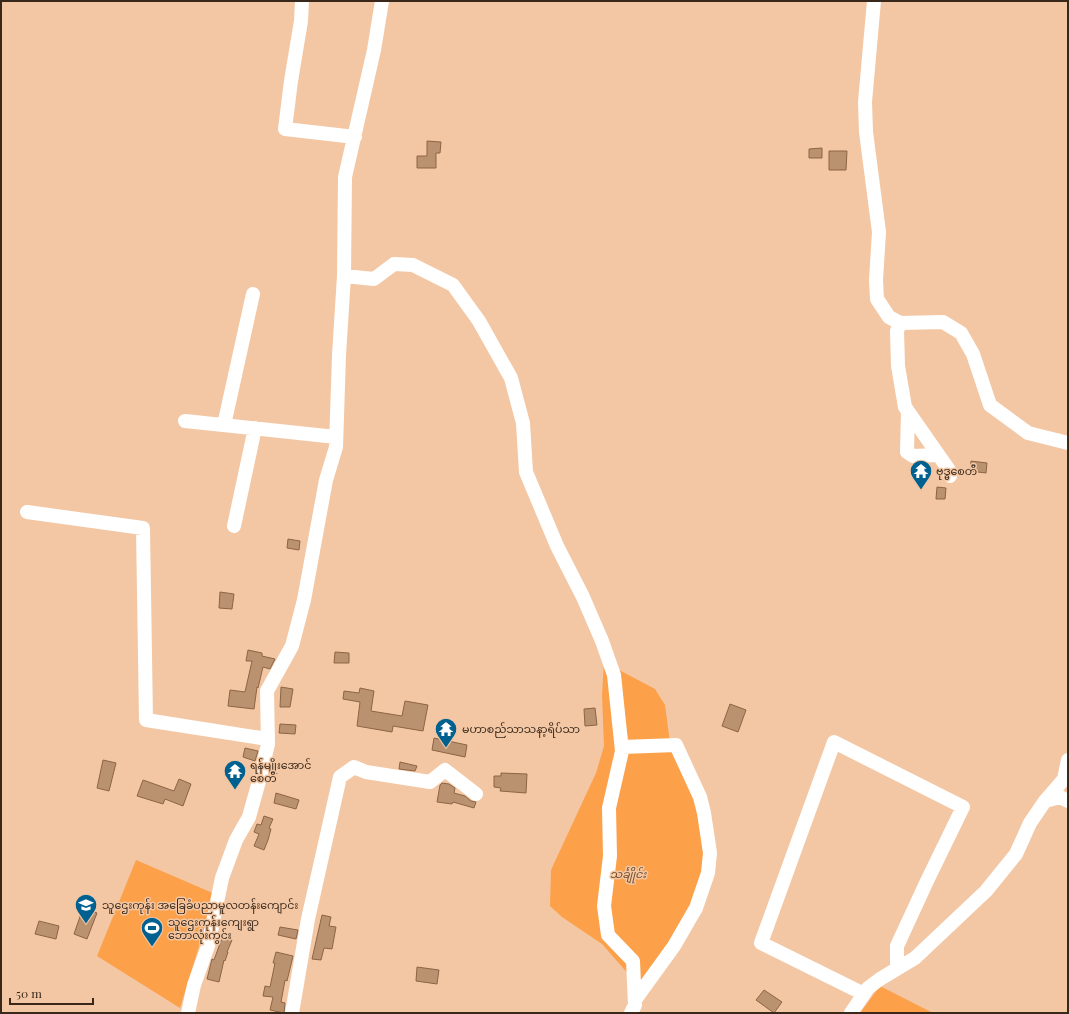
<svg xmlns="http://www.w3.org/2000/svg" width="1069" height="1014" font-family="'Playfair Display','Noto Sans Myanmar',serif">
	<rect width="100%" height="100%" fill="#f3c7a4"/>
	<path fill="#fca04a" d="M 604,662 L 655,689 L 665,705 L 671,750 L 697,800 L 705,868 L 695,902 L 647,978 L 637,984 L 602,944 L 562,917 L 550,906 L 551,870 L 596,773 L 604,746 L 602,695 Z
		M 136,860 L 215,894 L 180,1008 L 97,956 Z
		M 880,986 L 933,1013 L 860,1013 Z"/>
	<path fill="#bb9270" stroke="#8c6545" d="M 427,141 L 441,142 L 440,153 L 436,153 L 436,168 L 417,168 L 417,156 L 427,156 Z
		M 822,148 L 822,158 L 809,158 L 809,149 Z
		M 829,151 L 847,151 L 846,170 L 829,170 Z
		M 971,461 L 987,463 L 986,473 L 970,471 Z
		M 937,487 L 946,488 L 945,499 L 936,499 Z
		M 288,539 L 300,541 L 299,550 L 287,548 Z
		M 220,592 L 234,594 L 232,609 L 219,608 Z
		M 248,650 L 262,653 L 262,656 L 275,659 L 270,669 L 263,667 L 258,688 L 257,687 L 254,709 L 228,706 L 230,690 L 245,692 L 252,661 L 246,661 Z
		M 335,652 L 349,653 L 349,663 L 334,663 Z
		M 281,687 L 293,689 L 290,707 L 280,707 Z
		M 360,688 L 374,691 L 371,711 L 402,716 L 405,701 L 428,705 L 423,731 L 393,726 L 392,732 L 357,726 L 360,702 L 343,699 L 344,691 L 359,693 Z
		M 730,704 L 746,710 L 738,732 L 722,726 Z
		M 595,708 L 597,725 L 585,726 L 584,709 Z
		M 280,724 L 296,725 L 295,734 L 279,733 Z
		M 434,738 L 467,745 L 465,757 L 432,750 Z
		M 245,748 L 258,751 L 255,761 L 243,757 Z
		M 103,760 L 116,763 L 109,791 L 97,788 Z
		M 400,762 L 417,766 L 415,771 L 399,769 Z
		M 501,773 L 527,774 L 526,793 L 500,791 L 501,788 L 494,787 L 494,776 L 501,776 Z
		M 179,779 L 191,784 L 183,806 L 165,799 L 163,804 L 137,796 L 143,780 L 174,791 Z
		M 442,783 L 449,784 L 455,788 L 454,793 L 465,796 L 471,801 L 476,802 L 474,808 L 453,802 L 452,804 L 437,802 L 440,785 Z
		M 276,793 L 299,800 L 296,809 L 274,803 Z
		M 264,816 L 273,819 L 269,828 L 271,829 L 268,840 L 264,850 L 254,846 L 259,834 L 254,832 L 257,824 L 261,825 Z
		M 83,908 L 97,913 L 87,939 L 74,934 Z
		M 322,915 L 331,917 L 329,926 L 336,927 L 332,949 L 324,948 L 321,960 L 312,959 Z
		M 39,921 L 59,926 L 56,939 L 35,934 Z
		M 280,927 L 298,930 L 296,939 L 278,935 Z
		M 222,938 L 232,940 L 227,952 L 228,952 L 225,961 L 224,960 L 219,982 L 207,979 L 212,959 L 214,960 Z
		M 276,952 L 293,956 L 287,981 L 285,980 L 281,1002 L 285,1003 L 284,1013 L 270,1010 L 273,997 L 263,996 L 265,986 L 270,987 L 275,963 L 273,963 Z
		M 417,967 L 439,970 L 437,984 L 416,981 Z
		M 764,990 L 782,1002 L 774,1013 L 756,1000 Z"/>
	<g fill="none" stroke-linecap="round" stroke-linejoin="round">
		<path stroke="#fff" stroke-width="14" d="M 302,1 L 301,21 L 291,81 L 285,129 L 355,137
			M 874,1 L 865,102 L 866,132 L 879,232 L 876,280 L 877,299 L 889,317 L 900,323
			M 344,276 L 374,279 L 394,264 L 413,265 L 453,285 L 479,321 L 511,378 L 523,423 L 526,472 L 557,546 L 583,597 L 602,641 L 614,675 L 622,751 L 609,808 L 610,856 L 604,906 L 608,935 L 633,961 L 635,1005 L 631,1013
			M 908,411 L 907,452 L 913,456 L 938,455
			M 185,421 L 336,437
			M 224,425 L 253,294
			M 950,476 L 949,470 L 905,407 L 898,366 L 897,331 L 900,323 L 943,322 L 961,333 L 973,354 L 990,405 L 1028,433 L 1068,443
			M 27,512 L 143,528 L 146,720 L 267,739
			M 234,526 L 255,428
			M 622,747 L 676,745 L 700,797 L 704,813 L 710,853 L 708,873 L 696,908 L 674,946 L 635,1000
			M 1045,801 L 1064,779 L 1068,760
			M 864,994 L 761,943 L 834,742 L 963,807 L 927,881 L 897,946 L 897,968
			M 188,1013 L 194,985 L 208,946 L 222,878 L 236,840 L 249,817 L 261,774 L 268,744 L 267,691 L 292,646 L 304,600 L 326,480 L 336,447 L 339,355 L 344,276 L 345,177 L 374,50 L 382,1
			M 292,1013 L 308,919 L 340,777 L 354,767 L 366,772 L 430,782 L 445,770 L 476,794
			M 851,1013 L 868,988 L 880,979 L 915,958 L 986,891 L 1016,854 L 1030,823 L 1045,801 L 1060,797 L 1068,801"/>
	</g>
	<defs>
		<g id="temple-pin" transform="scale(1.15)"><path d="M0 17L-7.5 6A9.5 9.5 0 1 1 7.5 6Z" fill="#006191" stroke="#f3c7a4"/><path d="M0-6L5-2H3V0L6.5 2.5H4V6H1.5V3h-3V6H-4V2.5H-6.5L-3 0V-2H-5Z" fill="#fff"/></g>
		<g id="school-pin" transform="scale(1.15)"><path d="M0 17L-7.5 6A9.5 9.5 0 1 1 7.5 6Z" fill="#006191" stroke="#f3c7a4"/><path d="M0-5L7-2L0 1L-7-2ZM-4 1L0 2.5L4 1V4Q0 6-4 4Z" fill="#fff"/></g>
		<g id="stadium-pin" transform="scale(1.15)"><path d="M0 17L-7.5 6A9.5 9.5 0 1 1 7.5 6Z" fill="#006191" stroke="#f3c7a4"/><path d="M0-5a6.5 5 0 1 0 0 10a6.5 5 0 1 0 0-10ZM-3.5-1.8h7v3.6h-7Z" fill="#fff"/></g>
	</defs>
	<g fill-rule="evenodd">
		<use href="#temple-pin" x="921" y="471"/>
		<use href="#temple-pin" x="446" y="729"/>
		<use href="#temple-pin" x="235" y="771"/>
		<use href="#school-pin" x="86" y="905"/>
		<use href="#stadium-pin" x="152" y="928"/>
	</g>
	<g text-anchor="middle" stroke-width="3" stroke-linejoin="round" paint-order="stroke">
		<g font-size="11" fill="#39281a" stroke="#f3c7a4" text-anchor="start">
			<text x="936" y="475">ဗုဒ္ဓစေတီ</text>
			<text x="462" y="733">မဟာစည်သာသနာ့ရိပ်သာ</text>
			<text x="250" y="769">ရန်မျိုးအောင်<tspan x="250" dy="13">စေတီ</tspan></text>
			<text x="102" y="909">သူဌေးကုန်း အခြေခံပညာမူလတန်းကျောင်း</text>
			<text x="168" y="926">သူဌေးကုန်းကျေးရွာ<tspan x="168" dy="13">ဘောလုံးကွင်း</tspan></text>
		</g>
		<g font-size="11" font-style="italic" fill="#764c28" stroke="#f3c7a4">
			<text x="628" y="878">သင်္ချိုင်း</text>
		</g>
	</g>
	<rect width="1069" height="1014" fill="none" stroke="#39281a" stroke-width="4"/>
	<path d="M10 998v6h83v-6" fill="none" stroke="#39281a" stroke-width="2"/>
	<text x="16" y="998" font-size="12" fill="#39281a" stroke="#f3c7a4" stroke-width="3" paint-order="stroke">50 m</text>
</svg>
